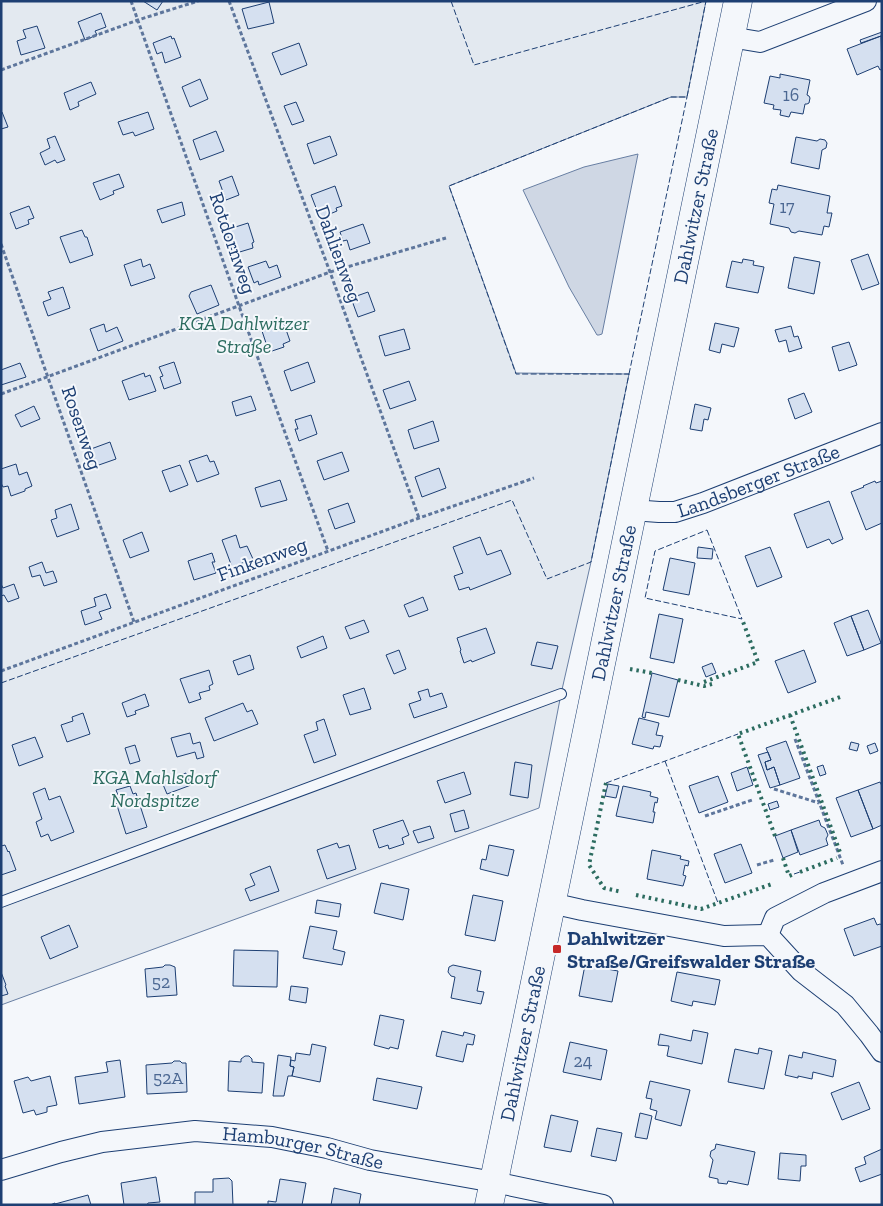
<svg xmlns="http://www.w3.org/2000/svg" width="883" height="1206" font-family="'Zilla Slab',serif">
	<rect width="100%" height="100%" fill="#f4f7fb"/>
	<path fill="#e3e9f0" stroke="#687fa3" d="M 1,1 L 706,1 L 687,97 L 671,97 L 449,186 L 516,373 L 629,374 L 591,562 L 561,694 L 539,808 L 1,1005 Z"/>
	<path fill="#cfd7e4" stroke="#687fa3" d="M 638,154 L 602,334 L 599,335 L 597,335 L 569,287 L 523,190 L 584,167 Z"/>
	<path fill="#d5e0f0" stroke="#1d3f73" d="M 143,1 L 163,1 L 157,10 Z
		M 269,2 L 274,23 L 248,29 L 242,9 Z
		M 101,13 L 106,27 L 95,31 L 97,35 L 85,40 L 78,22 Z
		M 37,26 L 45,48 L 21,55 L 17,41 L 26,38 L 23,30 Z
		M 882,32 L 882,37 L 881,36 L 861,43 L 860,40 Z
		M 171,36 L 172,39 L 174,38 L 181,57 L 165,63 L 162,52 L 157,54 L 153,43 Z
		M 881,36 L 882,69 L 880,70 L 878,66 L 857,75 L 847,49 Z
		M 299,43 L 307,65 L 281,75 L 272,53 Z
		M 780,74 L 810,80 L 807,95 L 809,96 L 810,98 L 809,103 L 807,104 L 805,104 L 803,114 L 791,112 L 789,117 L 780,115 L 781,110 L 773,109 L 774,105 L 764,103 L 770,76 L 780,78 Z
		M 200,79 L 208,99 L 190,107 L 182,87 Z
		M 91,82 L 96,94 L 78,102 L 79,106 L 70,110 L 64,93 Z
		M 296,102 L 304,121 L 292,125 L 284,106 Z
		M 1,112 L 2,112 L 8,127 L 1,129 Z
		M 148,112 L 154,129 L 135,136 L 133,132 L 123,135 L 118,122 Z
		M 216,131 L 224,151 L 200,160 L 193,140 Z
		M 55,136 L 65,160 L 57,163 L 55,160 L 45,165 L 40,153 L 50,148 L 47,139 Z
		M 330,136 L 337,155 L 314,164 L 307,144 Z
		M 796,137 L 817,141 L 820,139 L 825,140 L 827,143 L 826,148 L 822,150 L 819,169 L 791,163 Z
		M 119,174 L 124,187 L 113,191 L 114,194 L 100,200 L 93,183 Z
		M 232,176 L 239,195 L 226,200 L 219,181 Z
		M 778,185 L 830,196 L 827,213 L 832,213 L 829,227 L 824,226 L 822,235 L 799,231 L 795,233 L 791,232 L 789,228 L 770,224 L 774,204 L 769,203 L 772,189 L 777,190 Z
		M 335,186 L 342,206 L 336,208 L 337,211 L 320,218 L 311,195 Z
		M 182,202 L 185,215 L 162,223 L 157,210 Z
		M 29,206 L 34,218 L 28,220 L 29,224 L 16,229 L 10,213 Z
		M 248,223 L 254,242 L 252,243 L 253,248 L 233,254 L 226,230 Z
		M 363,224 L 370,243 L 350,250 L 347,240 L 343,241 L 340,232 Z
		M 82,230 L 85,237 L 87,237 L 93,255 L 70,263 L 60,237 Z
		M 868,254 L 879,284 L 862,290 L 851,260 Z
		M 794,257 L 820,262 L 814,294 L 788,288 Z
		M 141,259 L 143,267 L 150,264 L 155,278 L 131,286 L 124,265 Z
		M 743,259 L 754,261 L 753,265 L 764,267 L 758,293 L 726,287 L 732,261 L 742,263 Z
		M 266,261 L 269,268 L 277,265 L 281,277 L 259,285 L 258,281 L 254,283 L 248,267 Z
		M 211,285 L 219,305 L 197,314 L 189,296 L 191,292 Z
		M 63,287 L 70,308 L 48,316 L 43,302 L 51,299 L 48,292 Z
		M 368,292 L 375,311 L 358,317 L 351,298 Z
		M 283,321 L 290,341 L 283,344 L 284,347 L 269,352 L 261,328 Z
		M 715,323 L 739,328 L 734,347 L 722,344 L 720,353 L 709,350 Z
		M 104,324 L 106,332 L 117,327 L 123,341 L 98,351 L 90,329 Z
		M 791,326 L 794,337 L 798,336 L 802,348 L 789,352 L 786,340 L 779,342 L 775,330 Z
		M 404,329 L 410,349 L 385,356 L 379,336 Z
		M 849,342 L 857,365 L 839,371 L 832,347 Z
		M 174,362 L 181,383 L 164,389 L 160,377 L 163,376 L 159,367 Z
		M 308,362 L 315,382 L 291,391 L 284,371 Z
		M 20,363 L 26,377 L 1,385 L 1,370 Z
		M 144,373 L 145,377 L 150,375 L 156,391 L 129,400 L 122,381 Z
		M 409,381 L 416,400 L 390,409 L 383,390 Z
		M 804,393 L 812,412 L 795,419 L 788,399 Z
		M 251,396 L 256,410 L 236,416 L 232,402 Z
		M 695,404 L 711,408 L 708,420 L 704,419 L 702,431 L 690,429 Z
		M 34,406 L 40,419 L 21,427 L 15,415 Z
		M 311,415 L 317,434 L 299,441 L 295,429 L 298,429 L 295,420 Z
		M 433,421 L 439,441 L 414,449 L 408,430 Z
		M 110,442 L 116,459 L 96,466 L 91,449 Z
		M 342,452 L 349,471 L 324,480 L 317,461 Z
		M 207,455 L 210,462 L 214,461 L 219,474 L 197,482 L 189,461 Z
		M 16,464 L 19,475 L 27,472 L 32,486 L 25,489 L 25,491 L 11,496 L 8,486 L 3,487 L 1,483 L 1,469 Z
		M 180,465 L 188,485 L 170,492 L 162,471 Z
		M 439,468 L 446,488 L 422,497 L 415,477 Z
		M 280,480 L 287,500 L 261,507 L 255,488 Z
		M 875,481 L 876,483 L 882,481 L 882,523 L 866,530 L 851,492 L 864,487 L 863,486 Z
		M 829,501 L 843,539 L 832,544 L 829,539 L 807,548 L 794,514 Z
		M 348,503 L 355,522 L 335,529 L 328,510 Z
		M 71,504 L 79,529 L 57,537 L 51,520 L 57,518 L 55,510 Z
		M 142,532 L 149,551 L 130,558 L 123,540 Z
		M 236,535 L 240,548 L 247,546 L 253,559 L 232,567 L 222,540 Z
		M 480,537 L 487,555 L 501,550 L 511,574 L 470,590 L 469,587 L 459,590 L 454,576 L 463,573 L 453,547 Z
		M 698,547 L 713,549 L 712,559 L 697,558 Z
		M 770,547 L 782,577 L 757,587 L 745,556 Z
		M 212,553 L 215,562 L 212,562 L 216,573 L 194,580 L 188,561 Z
		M 670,558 L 695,563 L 689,595 L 663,590 Z
		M 42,562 L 46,573 L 53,571 L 57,582 L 44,586 L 40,575 L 32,577 L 29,567 Z
		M 1,584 L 3,588 L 14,584 L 19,598 L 8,602 L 4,595 L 1,596 Z
		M 106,594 L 111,608 L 99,612 L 102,619 L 85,625 L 81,611 L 96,606 L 94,598 Z
		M 423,597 L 428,610 L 409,617 L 404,605 Z
		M 868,610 L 881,643 L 864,650 L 851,616 Z
		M 659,614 L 683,619 L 674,663 L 650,658 Z
		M 851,616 L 864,650 L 847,656 L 834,623 Z
		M 364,620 L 369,632 L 350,639 L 345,627 Z
		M 486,628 L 495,653 L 472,662 L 471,660 L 464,663 L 460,651 L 461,650 L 457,638 Z
		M 323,636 L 327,648 L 301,658 L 297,647 Z
		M 537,642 L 558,646 L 552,669 L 531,665 Z
		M 399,650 L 406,669 L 394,674 L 386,655 Z
		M 804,650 L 816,682 L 788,693 L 775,661 Z
		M 250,655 L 254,669 L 238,675 L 233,661 Z
		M 712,663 L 716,673 L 706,677 L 702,667 Z
		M 209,670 L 213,684 L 209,686 L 210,690 L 199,693 L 201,699 L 189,703 L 180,679 Z
		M 652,673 L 678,680 L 669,717 L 646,712 L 645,718 L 642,717 Z
		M 364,688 L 371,709 L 350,715 L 343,695 Z
		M 428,689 L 430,697 L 442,693 L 447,707 L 414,718 L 409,704 L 421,700 L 418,692 Z
		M 145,694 L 149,706 L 135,711 L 136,714 L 127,717 L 122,703 Z
		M 243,703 L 247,712 L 252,710 L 258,724 L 214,741 L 205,718 Z
		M 83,713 L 90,734 L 67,742 L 61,725 L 73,721 L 72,717 Z
		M 639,718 L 659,723 L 656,735 L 663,736 L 660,747 L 654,746 L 653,749 L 632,744 Z
		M 324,719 L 336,755 L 314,763 L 304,735 L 318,730 L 316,722 Z
		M 190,733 L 193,744 L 200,742 L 204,757 L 197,759 L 195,752 L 177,757 L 171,738 Z
		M 35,737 L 43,757 L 19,766 L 12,745 Z
		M 786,741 L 800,778 L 780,785 L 774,767 L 767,770 L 765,762 L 771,760 L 766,748 Z
		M 851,742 L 859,744 L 857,751 L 849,749 Z
		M 875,743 L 878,751 L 870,754 L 867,746 Z
		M 135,745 L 140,761 L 130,764 L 125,748 Z
		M 768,752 L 771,760 L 765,762 L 767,770 L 774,767 L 780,785 L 770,788 L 758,755 Z
		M 515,762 L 532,765 L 528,798 L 510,795 Z
		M 823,765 L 826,774 L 820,776 L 817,767 Z
		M 747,767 L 753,785 L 737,791 L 731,773 Z
		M 464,772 L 471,794 L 445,803 L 437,781 Z
		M 186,773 L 191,785 L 167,794 L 162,782 Z
		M 718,776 L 728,802 L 699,813 L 689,786 Z
		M 880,782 L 882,786 L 882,825 L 873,829 L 858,790 Z
		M 608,784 L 619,786 L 616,798 L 605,796 Z
		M 130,786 L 133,794 L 136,793 L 147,827 L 126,834 L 115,799 L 119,798 L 116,790 Z
		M 623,786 L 651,792 L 650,796 L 658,798 L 657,803 L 655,802 L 653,812 L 655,812 L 653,823 L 616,816 Z
		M 45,788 L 49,800 L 60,796 L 74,832 L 51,841 L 48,834 L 41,837 L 36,822 L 42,819 L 33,793 Z
		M 858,790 L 873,829 L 851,837 L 836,798 Z
		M 777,801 L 779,807 L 770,810 L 768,804 Z
		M 464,810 L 469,828 L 455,832 L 450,814 Z
		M 403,820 L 409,835 L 402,838 L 404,844 L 389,849 L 388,845 L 379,848 L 373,830 Z
		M 819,820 L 821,826 L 825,828 L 828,835 L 826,839 L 828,845 L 800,855 L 791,830 Z
		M 430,826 L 434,838 L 418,843 L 413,831 Z
		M 791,830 L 798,852 L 783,858 L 775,836 Z
		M 337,843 L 339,848 L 349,845 L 356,869 L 327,879 L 317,850 Z
		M 741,844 L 752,873 L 725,883 L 714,854 Z
		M 5,845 L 8,852 L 9,851 L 16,870 L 1,875 L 1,846 Z
		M 489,845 L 514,850 L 508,876 L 480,869 L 482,859 L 486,860 Z
		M 652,850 L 681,856 L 680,859 L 689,861 L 688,866 L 685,865 L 683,875 L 686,876 L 683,886 L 647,879 Z
		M 270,866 L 279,891 L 250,901 L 245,889 L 255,885 L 250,874 Z
		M 381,883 L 409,889 L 403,920 L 374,913 Z
		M 473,895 L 503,901 L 495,941 L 465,935 Z
		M 317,900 L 341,904 L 339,917 L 315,913 Z
		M 874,918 L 877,925 L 880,924 L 882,925 L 882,946 L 854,956 L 844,929 Z
		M 69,925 L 78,947 L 50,959 L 41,937 Z
		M 310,926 L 337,931 L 333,949 L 345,952 L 342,965 L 303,958 Z
		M 234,950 L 278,951 L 277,987 L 233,986 Z
		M 165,965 L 170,965 L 175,967 L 177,995 L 147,997 L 145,969 L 163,967 Z
		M 453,965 L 481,971 L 477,991 L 484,992 L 481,1004 L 451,998 L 455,977 L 451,976 L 448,972 L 449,967 Z
		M 585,965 L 618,971 L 612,1002 L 579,996 Z
		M 1,972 L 6,985 L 5,986 L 8,994 L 1,996 Z
		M 677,972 L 720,980 L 715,1005 L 693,1001 L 692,1006 L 671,1001 Z
		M 291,986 L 308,988 L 306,1003 L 289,1000 Z
		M 380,1015 L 404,1020 L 398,1049 L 390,1047 L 389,1049 L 374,1045 Z
		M 693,1030 L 708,1033 L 702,1064 L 667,1056 L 669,1046 L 658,1045 L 660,1034 L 691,1041 Z
		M 442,1031 L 463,1036 L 464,1032 L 475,1035 L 473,1045 L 467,1044 L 463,1062 L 436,1056 Z
		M 570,1042 L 607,1050 L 601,1080 L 563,1072 Z
		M 312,1044 L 326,1047 L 320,1082 L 292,1076 L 294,1067 L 290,1066 L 291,1060 L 295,1061 L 296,1053 L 310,1055 Z
		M 759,1048 L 772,1051 L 764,1089 L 728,1082 L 735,1049 L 758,1054 Z
		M 803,1052 L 836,1060 L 833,1077 L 813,1072 L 812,1079 L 798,1076 L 798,1078 L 785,1075 L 789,1055 L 802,1058 Z
		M 278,1055 L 291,1057 L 290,1066 L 294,1067 L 292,1076 L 288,1076 L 284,1096 L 273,1096 Z
		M 245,1056 L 249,1056 L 252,1059 L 252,1062 L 264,1063 L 262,1093 L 228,1091 L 229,1061 L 241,1062 L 241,1059 Z
		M 120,1060 L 125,1097 L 79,1104 L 75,1077 L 108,1072 L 106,1062 Z
		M 174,1061 L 180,1061 L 182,1063 L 186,1063 L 187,1092 L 147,1094 L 146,1065 L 172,1063 Z
		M 50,1076 L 57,1105 L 47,1107 L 47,1112 L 36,1115 L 34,1110 L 23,1113 L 14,1081 L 28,1077 L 31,1081 Z
		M 377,1078 L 422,1087 L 417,1109 L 373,1100 Z
		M 650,1081 L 690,1090 L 681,1126 L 655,1119 L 657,1111 L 650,1109 L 652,1099 L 646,1098 Z
		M 859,1082 L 870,1109 L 842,1120 L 831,1093 Z
		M 640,1113 L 652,1116 L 647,1139 L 635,1137 Z
		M 551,1115 L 578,1121 L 571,1152 L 544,1147 Z
		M 597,1128 L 622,1133 L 616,1161 L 591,1156 Z
		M 716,1144 L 755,1152 L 748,1185 L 728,1181 L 727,1184 L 718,1183 L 718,1179 L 709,1177 L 713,1160 L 710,1156 L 711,1151 L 715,1149 Z
		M 882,1149 L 882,1174 L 860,1182 L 855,1168 L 866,1164 L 864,1157 Z
		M 780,1153 L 806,1155 L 806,1166 L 801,1166 L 800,1181 L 778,1179 Z
		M 156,1177 L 160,1202 L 148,1203 L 147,1205 L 124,1205 L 121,1183 Z
		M 229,1178 L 232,1181 L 233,1205 L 195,1205 L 195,1192 L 213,1192 L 213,1179 Z
		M 280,1179 L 306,1183 L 302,1205 L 268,1205 L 268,1201 L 276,1202 Z
		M 334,1188 L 361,1194 L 359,1205 L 331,1205 Z
		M 88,1195 L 91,1205 L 50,1205 L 55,1203 L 55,1204 Z"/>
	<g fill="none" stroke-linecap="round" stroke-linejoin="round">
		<g stroke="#1d3f73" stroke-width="12">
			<path id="lane" d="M 1,902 L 561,694"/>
		</g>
		<g stroke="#1d3f73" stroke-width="22">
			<g id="street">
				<path d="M 730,37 L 760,42 L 866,1"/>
				<path id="s1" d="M 632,510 L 659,512 L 675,512 L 703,503 L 882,433"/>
				<path d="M 551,903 L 582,910 L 724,936 L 768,935 L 801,971 L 845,1005 L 869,1034 L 882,1052"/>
				<path d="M 768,935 L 775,918 L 824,893 L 882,871"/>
				<path id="s2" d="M 1,1170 L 61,1152 L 102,1142 L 195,1131 L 272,1137 L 327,1148 L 370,1160 L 494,1182 L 603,1205"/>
			</g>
		</g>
		<g stroke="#1d3f73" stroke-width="29">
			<g id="secondary">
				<path id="s3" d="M 489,1205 L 738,1"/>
			</g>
		</g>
		<path stroke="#5e769c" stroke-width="3" stroke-dasharray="4 2.5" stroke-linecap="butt" d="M 131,1 L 239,306 L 328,551
			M 229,1 L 330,272 L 419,518
			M 1,70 L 138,20 L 198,1
			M 1,244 L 134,622
			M 1,394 L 330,272 L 446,238
			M 1,671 L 419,518 L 534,478
			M 795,739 L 843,865
			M 774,789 L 819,803
			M 705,816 L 752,800
			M 757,865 L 774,860"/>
		<use href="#lane" stroke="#f4f7fb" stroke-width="10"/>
		<use href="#street" stroke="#f4f7fb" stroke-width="20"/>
		<use href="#secondary" stroke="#f4f7fb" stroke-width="28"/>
		<path stroke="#2c6c60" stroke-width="4" stroke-dasharray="2.5 4" stroke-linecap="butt" d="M 630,669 L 652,673
			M 678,680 L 704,686 L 712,684
			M 704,682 L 758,662 L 742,619
			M 790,715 L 841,855
			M 606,783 L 589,865 L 604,888 L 622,892
			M 775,836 L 738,734 L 843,696
			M 783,858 L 789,876 L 794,874
			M 800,872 L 837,858
			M 636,895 L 664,901
			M 669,902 L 701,909 L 772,884"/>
		<path stroke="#1d3f73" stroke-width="1" stroke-dasharray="6 2.5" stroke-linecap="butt" d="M 629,374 L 687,97
			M 707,530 L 742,619 L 645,598 L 655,551 Z
			M 1,683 L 512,500 L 547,579 L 591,562 L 629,374 L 516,374 L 449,186 L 671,97 L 687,97 L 706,1 L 474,65 L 451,1
			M 665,761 L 718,903
			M 606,783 L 738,734
			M 794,874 L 800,872"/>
	</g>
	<rect fill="#c62828" stroke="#f4f7fb" stroke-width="2" x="552" y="944" width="10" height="10" rx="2.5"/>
	<g text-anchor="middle" stroke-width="4" stroke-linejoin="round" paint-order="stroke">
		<g font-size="18" fill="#4b6792">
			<text x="791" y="101">16</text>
			<text x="787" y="213">17</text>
			<text x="161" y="988">52</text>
			<text x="583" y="1067">24</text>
			<text x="168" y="1084">52A</text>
		</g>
		<g font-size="20" fill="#1d3f73" stroke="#f4f7fb">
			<text dy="7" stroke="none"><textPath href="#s3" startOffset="1020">Dahlwitzer Straße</textPath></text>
			<text transform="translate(233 243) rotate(71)" y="7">Rotdornweg</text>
			<text transform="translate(339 254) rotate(70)" y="7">Dahlienweg</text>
			<text transform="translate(82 428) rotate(71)" y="7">Rosenweg</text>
			<text dy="7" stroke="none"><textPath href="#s1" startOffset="132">Landsberger Straße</textPath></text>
			<text transform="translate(262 559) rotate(-20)" y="7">Finkenweg</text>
			<text dy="7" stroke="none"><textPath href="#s3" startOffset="615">Dahlwitzer Straße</textPath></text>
			<text dy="7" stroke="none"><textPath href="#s3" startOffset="165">Dahlwitzer Straße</textPath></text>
			<text dy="7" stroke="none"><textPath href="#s2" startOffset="308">Hamburger Straße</textPath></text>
		</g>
		<g font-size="20" font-style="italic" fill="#2c6c60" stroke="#f4f7fb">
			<text x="244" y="330">KGA Dahlwitzer<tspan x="244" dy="23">Straße</tspan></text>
			<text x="155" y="784">KGA Mahlsdorf<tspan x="155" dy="23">Nordspitze</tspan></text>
		</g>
		<g font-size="20" font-weight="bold" fill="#1d3f73" stroke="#f4f7fb" text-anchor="start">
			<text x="567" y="945">Dahlwitzer<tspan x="567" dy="23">Straße/Greifswalder Straße</tspan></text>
		</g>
	</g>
	<rect width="883" height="1206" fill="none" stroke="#1d3f73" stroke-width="5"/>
</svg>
